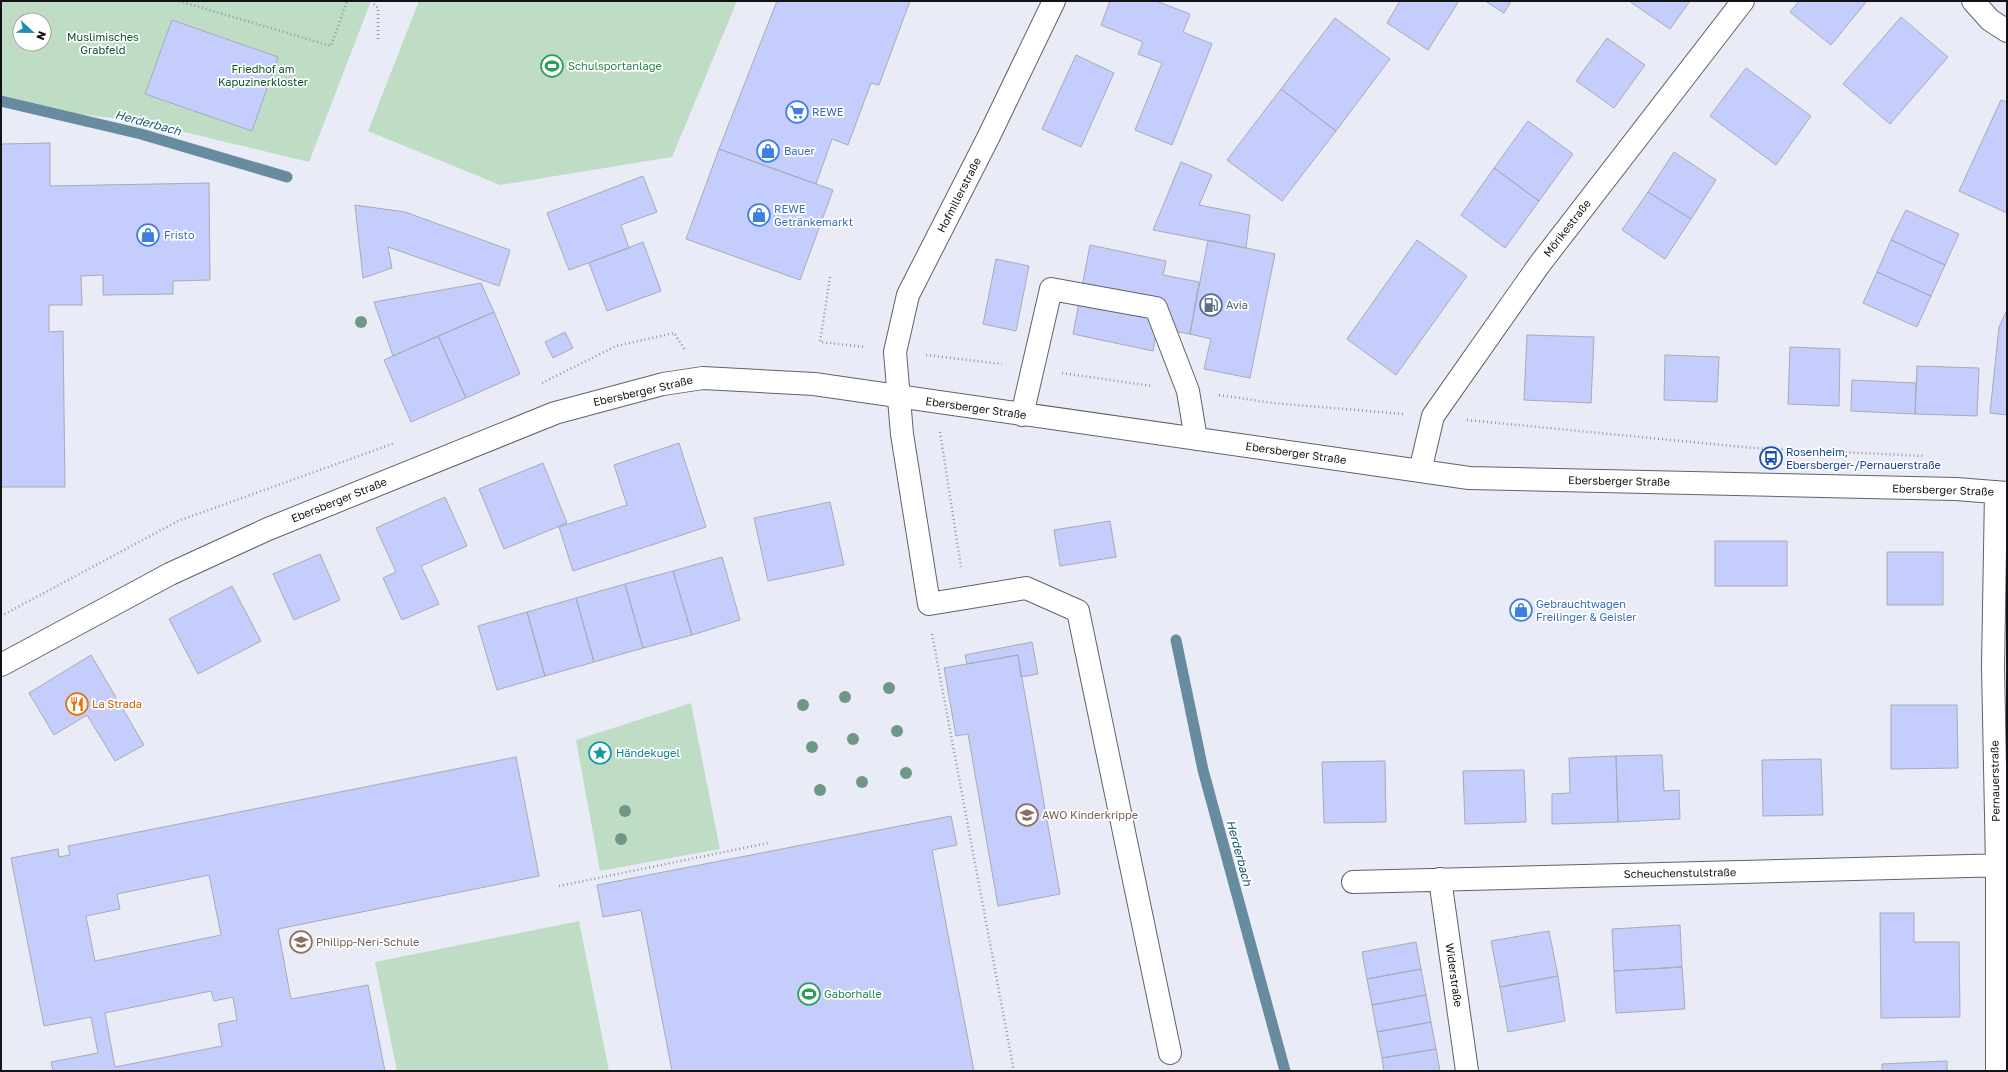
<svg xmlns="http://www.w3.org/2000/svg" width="2008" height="1072" font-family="'Golos Text',sans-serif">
	<rect width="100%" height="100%" fill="#e9ecf7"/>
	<path fill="#bfddc5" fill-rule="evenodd" d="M 1,1 L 371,1 L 309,162 L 143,122 L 1,104 ZM 20,20 L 44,20 L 44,44 L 20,44 Z
		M 419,1 L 737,1 L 672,157 L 500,185 L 368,131 Z
		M 691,703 L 720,849 L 600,871 L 576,740 Z
		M 579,921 L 609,1071 L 397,1071 L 375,962 Z"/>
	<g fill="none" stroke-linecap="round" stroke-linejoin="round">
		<path stroke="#678c9f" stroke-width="11" d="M 1,101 L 141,134 L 287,177
			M 1176,640 L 1203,770 L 1285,1071"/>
	</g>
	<path fill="#c5cdfd" stroke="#a8aab5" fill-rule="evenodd" d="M 777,1 L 910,1 L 879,85 L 871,83 L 848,145 L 832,139 L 816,184 L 719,149 Z
		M 1110,1 L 1156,1 L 1190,14 L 1183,32 L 1212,44 L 1172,145 L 1135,130 L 1162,63 L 1138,54 L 1143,42 L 1101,25 Z
		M 1400,1 L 1459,1 L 1428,50 L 1387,23 Z
		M 1485,1 L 1511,1 L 1504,13 Z
		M 1629,1 L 1690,1 L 1670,29 Z
		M 1799,1 L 1867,1 L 1831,45 L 1790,12 Z
		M 1901,17 L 1948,57 L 1890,124 L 1843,84 Z
		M 1335,18 L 1390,59 L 1336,131 L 1281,89 Z
		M 172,20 L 278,57 L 252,131 L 145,94 Z
		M 1607,38 L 1645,65 L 1614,108 L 1576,81 Z
		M 1076,55 L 1114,73 L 1081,147 L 1042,129 Z
		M 1746,68 L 1811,116 L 1776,165 L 1710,116 Z
		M 1281,89 L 1336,131 L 1282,201 L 1227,160 Z
		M 2001,100 L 2007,102 L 2007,213 L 1959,191 Z
		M 1528,121 L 1573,154 L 1539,201 L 1494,168 Z
		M 50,143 L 50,186 L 209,183 L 210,280 L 173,281 L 173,294 L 103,295 L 103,275 L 81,276 L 82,305 L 49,305 L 49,332 L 63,331 L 65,487 L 1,487 L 1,144 Z
		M 719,149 L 833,190 L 800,280 L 686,239 Z
		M 1674,152 L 1716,180 L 1691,219 L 1648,192 Z
		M 1181,162 L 1212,175 L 1199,205 L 1250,215 L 1246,248 L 1153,230 Z
		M 1494,168 L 1539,201 L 1505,248 L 1461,215 Z
		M 643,176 L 657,212 L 621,225 L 629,248 L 569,270 L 547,213 Z
		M 1648,192 L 1691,219 L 1665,259 L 1622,230 Z
		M 355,205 L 405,212 L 510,250 L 499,286 L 388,247 L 392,268 L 363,278 Z
		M 1906,210 L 1959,234 L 1945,265 L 1891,240 Z
		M 1208,240 L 1275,254 L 1250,378 L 1204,369 L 1211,339 L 1190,334 Z
		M 1417,240 L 1467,276 L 1396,375 L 1347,339 Z
		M 1891,240 L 1945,265 L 1931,296 L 1877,272 Z
		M 643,242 L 661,291 L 607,311 L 589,263 Z
		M 1090,245 L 1166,261 L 1163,275 L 1199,282 L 1190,334 L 1157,328 L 1153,351 L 1073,334 Z
		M 996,259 L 1029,266 L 1016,331 L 983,324 Z
		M 1877,272 L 1931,296 L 1917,327 L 1863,303 Z
		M 481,283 L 494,312 L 393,356 L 374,302 Z
		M 2007,310 L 2007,415 L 1990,413 L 1999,327 Z
		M 494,312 L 520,374 L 466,398 L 438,336 Z
		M 565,332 L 573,348 L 553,358 L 545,342 Z
		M 1527,335 L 1594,337 L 1591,403 L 1524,400 Z
		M 438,336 L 466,398 L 411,422 L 384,360 Z
		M 1790,347 L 1840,349 L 1839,406 L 1788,404 Z
		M 1665,355 L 1719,357 L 1717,402 L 1664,400 Z
		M 1917,366 L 1979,368 L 1977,416 L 1915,414 Z
		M 1852,380 L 1916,383 L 1915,414 L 1851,411 Z
		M 679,443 L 706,527 L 573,571 L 559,527 L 627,505 L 614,465 Z
		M 543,463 L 567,523 L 504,549 L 479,489 Z
		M 445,497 L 467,546 L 421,566 L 439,604 L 402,620 L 383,578 L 396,572 L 376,528 Z
		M 830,502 L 844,565 L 768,581 L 754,518 Z
		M 1110,521 L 1116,557 L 1060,566 L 1054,530 Z
		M 1715,541 L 1787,541 L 1787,586 L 1715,586 Z
		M 1887,552 L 1943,552 L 1943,605 L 1887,605 Z
		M 320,554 L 340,600 L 294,620 L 273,574 Z
		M 722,557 L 740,620 L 692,635 L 673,571 Z
		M 673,571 L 692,635 L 643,648 L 625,584 Z
		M 625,584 L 643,648 L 594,662 L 576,598 Z
		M 232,586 L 261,641 L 198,674 L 169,619 Z
		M 576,598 L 594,662 L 545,676 L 527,612 Z
		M 527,612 L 545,676 L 497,690 L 478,626 Z
		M 1032,642 L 1038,674 L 1021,677 L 1018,655 L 967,664 L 965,655 Z
		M 91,655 L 144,745 L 115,761 L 87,715 L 54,735 L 29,693 Z
		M 1018,655 L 1060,894 L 998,906 L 968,734 L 956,736 L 944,668 Z
		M 1891,705 L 1957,705 L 1958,768 L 1891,769 Z
		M 1662,755 L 1664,791 L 1679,790 L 1680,819 L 1618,822 L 1616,756 Z
		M 1616,756 L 1618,822 L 1552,824 L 1552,794 L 1570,793 L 1569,758 Z
		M 516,757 L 539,876 L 278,929 L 291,999 L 368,985 L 385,1071 L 53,1071 L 51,1062 L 98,1053 L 91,1017 L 44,1026 L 11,858 L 58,849 L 59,857 L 70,855 L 68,846 ZM 209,875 L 221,935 L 95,961 L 86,916 L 120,909 L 117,894 ZM 211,991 L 214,1001 L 233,997 L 237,1020 L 218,1024 L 222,1046 L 115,1067 L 105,1013 Z
		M 1821,759 L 1823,815 L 1763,816 L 1762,760 Z
		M 1385,761 L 1386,822 L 1324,823 L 1322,762 Z
		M 1524,770 L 1526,822 L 1465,824 L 1463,771 Z
		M 951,816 L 957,845 L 932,850 L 974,1071 L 672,1071 L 641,910 L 603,917 L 597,885 Z
		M 1880,913 L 1914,913 L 1914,942 L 1959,942 L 1960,1017 L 1881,1018 Z
		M 1680,925 L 1682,967 L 1614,971 L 1612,929 Z
		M 1549,931 L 1558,976 L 1500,987 L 1491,941 Z
		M 1416,942 L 1421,969 L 1367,979 L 1362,952 Z
		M 1682,967 L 1685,1009 L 1616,1013 L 1614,971 Z
		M 1421,969 L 1426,995 L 1372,1005 L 1367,979 Z
		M 1558,976 L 1565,1021 L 1508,1032 L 1500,987 Z
		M 1426,995 L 1431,1022 L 1377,1032 L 1372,1005 Z
		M 1431,1022 L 1436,1049 L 1382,1058 L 1377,1032 Z
		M 1436,1049 L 1440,1071 L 1384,1071 L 1382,1058 Z
		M 1947,1061 L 1947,1071 L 1882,1071 L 1882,1064 Z"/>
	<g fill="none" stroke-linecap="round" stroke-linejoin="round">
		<g stroke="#60626b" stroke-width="24">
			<path id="minor" d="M 1054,1 L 988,138 L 908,295 L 895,352 L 902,434 L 929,604 L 1026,588 L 1078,611 L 1170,1053
				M 1973,1 L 1990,20 L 2007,31
				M 1022,415 L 1051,289 L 1156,308 L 1188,391 L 1196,439
				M 1420,471 L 1433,416 L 1539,265 L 1743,1
				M 1996,492 L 1993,667 L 1997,865 L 1997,1071
				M 1,665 L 170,574 L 268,529 L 555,413 L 663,384 L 703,378 L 814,384 L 1469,478 L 1956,489 L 2007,493
				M 1440,879 L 1467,1071
				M 1353,882 L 2007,865"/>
		</g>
		<path stroke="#94959e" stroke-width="2.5" stroke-dasharray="1 3" stroke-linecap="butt" d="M 179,1 L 331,46 L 347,1
			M 371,1 L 378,8 L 378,39
			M 830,277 L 820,342 L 865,347
			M 926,355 L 1002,364
			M 1062,373 L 1152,386
			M 542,383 L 616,346 L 674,333 L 685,350
			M 1219,395 L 1273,403 L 1403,414
			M 1467,420 L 1753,448 L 1925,456
			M 940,432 L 961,567
			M 1,616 L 178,521 L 395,443
			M 932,634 L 1014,1071
			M 559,886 L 768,843"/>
		<use href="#minor" stroke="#fff" stroke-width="22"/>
	</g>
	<g fill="#6f9785">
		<circle cx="361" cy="322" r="6"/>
		<circle cx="889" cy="688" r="6"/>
		<circle cx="845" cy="697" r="6"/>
		<circle cx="803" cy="705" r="6"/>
		<circle cx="897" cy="731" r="6"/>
		<circle cx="853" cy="739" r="6"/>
		<circle cx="812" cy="747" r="6"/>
		<circle cx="906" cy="773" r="6"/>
		<circle cx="862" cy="782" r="6"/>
		<circle cx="820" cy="790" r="6"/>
		<circle cx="625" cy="811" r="6"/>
		<circle cx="621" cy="839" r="6"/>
	</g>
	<defs>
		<g id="stadium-ring" transform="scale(1.15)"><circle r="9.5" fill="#fff" stroke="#2e9e5b" stroke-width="1.5"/><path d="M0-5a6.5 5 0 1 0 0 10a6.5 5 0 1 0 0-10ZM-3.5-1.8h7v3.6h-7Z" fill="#2e9e5b"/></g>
		<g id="supermarket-ring" transform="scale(1.15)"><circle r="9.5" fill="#fff" stroke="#3f7fe0" stroke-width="1.5"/><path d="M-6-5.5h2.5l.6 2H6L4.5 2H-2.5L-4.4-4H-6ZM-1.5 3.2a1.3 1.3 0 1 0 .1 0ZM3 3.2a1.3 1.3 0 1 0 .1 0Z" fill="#3f7fe0"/></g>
		<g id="shop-ring" transform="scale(1.15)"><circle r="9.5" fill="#fff" stroke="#3f7fe0" stroke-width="1.5"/><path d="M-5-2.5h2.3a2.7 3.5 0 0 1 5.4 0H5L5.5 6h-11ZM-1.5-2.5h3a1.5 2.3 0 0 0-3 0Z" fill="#3f7fe0"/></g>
		<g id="fuel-ring" transform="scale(1.15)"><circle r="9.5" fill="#fff" stroke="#5c6f8a" stroke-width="1.5"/><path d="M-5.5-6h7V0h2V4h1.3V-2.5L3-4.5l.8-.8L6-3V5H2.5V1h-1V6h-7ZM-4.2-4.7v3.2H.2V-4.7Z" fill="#5c6f8a"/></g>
		<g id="bus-ring" transform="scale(1.15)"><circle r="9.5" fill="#fff" stroke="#1a4fb4" stroke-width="1.5"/><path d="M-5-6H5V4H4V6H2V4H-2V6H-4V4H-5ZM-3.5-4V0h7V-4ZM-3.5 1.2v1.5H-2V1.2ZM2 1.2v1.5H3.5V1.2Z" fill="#1a4fb4"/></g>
		<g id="restaurant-ring" transform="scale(1.15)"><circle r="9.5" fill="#fff" stroke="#e8710a" stroke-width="1.5"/><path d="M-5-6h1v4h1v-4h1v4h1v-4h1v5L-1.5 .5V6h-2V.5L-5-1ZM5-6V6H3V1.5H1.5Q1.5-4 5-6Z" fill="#e8710a"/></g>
		<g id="sight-ring" transform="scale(1.15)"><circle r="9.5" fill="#fff" stroke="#0f9aa8" stroke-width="1.5"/><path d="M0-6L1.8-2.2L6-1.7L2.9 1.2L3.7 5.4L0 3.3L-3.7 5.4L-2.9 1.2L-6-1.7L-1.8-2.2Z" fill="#0f9aa8"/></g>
		<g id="school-ring" transform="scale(1.15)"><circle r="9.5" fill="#fff" stroke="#8d6e63" stroke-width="1.5"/><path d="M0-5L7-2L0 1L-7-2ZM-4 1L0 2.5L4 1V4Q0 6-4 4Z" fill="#8d6e63"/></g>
	</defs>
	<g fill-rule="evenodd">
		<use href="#stadium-ring" x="552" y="66"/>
		<use href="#supermarket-ring" x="797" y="112"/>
		<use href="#shop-ring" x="768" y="151"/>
		<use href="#shop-ring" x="759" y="215"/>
		<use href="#shop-ring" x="148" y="235"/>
		<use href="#fuel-ring" x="1211" y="305"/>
		<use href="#bus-ring" x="1771" y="458"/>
		<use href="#shop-ring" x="1521" y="610"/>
		<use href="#restaurant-ring" x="77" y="704"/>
		<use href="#sight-ring" x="600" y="753"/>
		<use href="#school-ring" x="1027" y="815"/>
		<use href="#school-ring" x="301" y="942"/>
		<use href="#stadium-ring" x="809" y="994"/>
	</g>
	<g text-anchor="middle" stroke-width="3.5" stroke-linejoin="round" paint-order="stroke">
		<g font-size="11" fill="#0b5127" stroke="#fff">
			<text x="103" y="41">Muslimisches<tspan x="103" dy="13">Grabfeld</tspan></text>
			<text x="263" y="73">Friedhof am<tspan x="263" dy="13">Kapuzinerkloster</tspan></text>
		</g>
		<g font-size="11" fill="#27864d" stroke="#fff" text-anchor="start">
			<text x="568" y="70">Schulsportanlage</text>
			<text x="824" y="998">Gaborhalle</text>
		</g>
		<g font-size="11" fill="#366cbe" stroke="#fff" text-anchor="start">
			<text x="812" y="116">REWE</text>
			<text x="784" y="155">Bauer</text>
			<text x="774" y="213">REWE<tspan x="774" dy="13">Getränkemarkt</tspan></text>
			<text x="164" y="239">Fristo</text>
			<text x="1536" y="608">Gebrauchtwagen<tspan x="1536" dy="13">Freilinger &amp; Geisler</tspan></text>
		</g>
		<g font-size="11" fill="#131317" stroke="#fff">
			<text transform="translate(959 195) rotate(-63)" y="4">Hofmillerstraße</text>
			<text transform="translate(1567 228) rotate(-52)" y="4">Mörikestraße</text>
			<text transform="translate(643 391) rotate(-13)" y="4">Ebersberger Straße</text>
			<text transform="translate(976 408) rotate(8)" y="4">Ebersberger Straße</text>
			<text transform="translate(1296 453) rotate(8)" y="4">Ebersberger Straße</text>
			<text transform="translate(1619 481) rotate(1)" y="4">Ebersberger Straße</text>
			<text transform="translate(1943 490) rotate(2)" y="4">Ebersberger Straße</text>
			<text transform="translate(339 500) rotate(-22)" y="4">Ebersberger Straße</text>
			<text transform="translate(1995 781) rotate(-91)" y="4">Pernauerstraße</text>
			<text transform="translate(1680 873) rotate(-1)" y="4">Scheuchenstulstraße</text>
			<text transform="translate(1454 975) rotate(82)" y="4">Widerstraße</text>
		</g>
		<g font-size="11" fill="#4e5e75" stroke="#fff" text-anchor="start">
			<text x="1226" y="309">Avia</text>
		</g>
		<g font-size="11" fill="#164399" stroke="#fff" text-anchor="start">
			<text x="1786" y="456">Rosenheim,<tspan x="1786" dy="13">Ebersberger-/Pernauerstraße</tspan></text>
		</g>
		<g font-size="11" fill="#c56008" stroke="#fff" text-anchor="start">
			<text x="92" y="708">La Strada</text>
		</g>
		<g font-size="11" fill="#0d838f" stroke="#fff" text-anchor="start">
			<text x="616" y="757">Händekugel</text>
		</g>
		<g font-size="11" fill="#785e54" stroke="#fff" text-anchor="start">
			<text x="1042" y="819">AWO Kinderkrippe</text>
			<text x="316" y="946">Philipp-Neri-Schule</text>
		</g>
		<g font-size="12" font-style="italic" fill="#145872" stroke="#fff">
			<text transform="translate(148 123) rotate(15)" y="4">Herderbach</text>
			<text transform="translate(1239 853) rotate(75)" y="4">Herderbach</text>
		</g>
	</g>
	<rect width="2008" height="1072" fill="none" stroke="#131317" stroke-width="4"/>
	<g transform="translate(32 32) rotate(112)"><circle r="19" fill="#ffffff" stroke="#a1a1a2"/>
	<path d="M0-3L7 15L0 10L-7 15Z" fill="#228cb3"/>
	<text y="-6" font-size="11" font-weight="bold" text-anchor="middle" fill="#131317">N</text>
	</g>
</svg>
